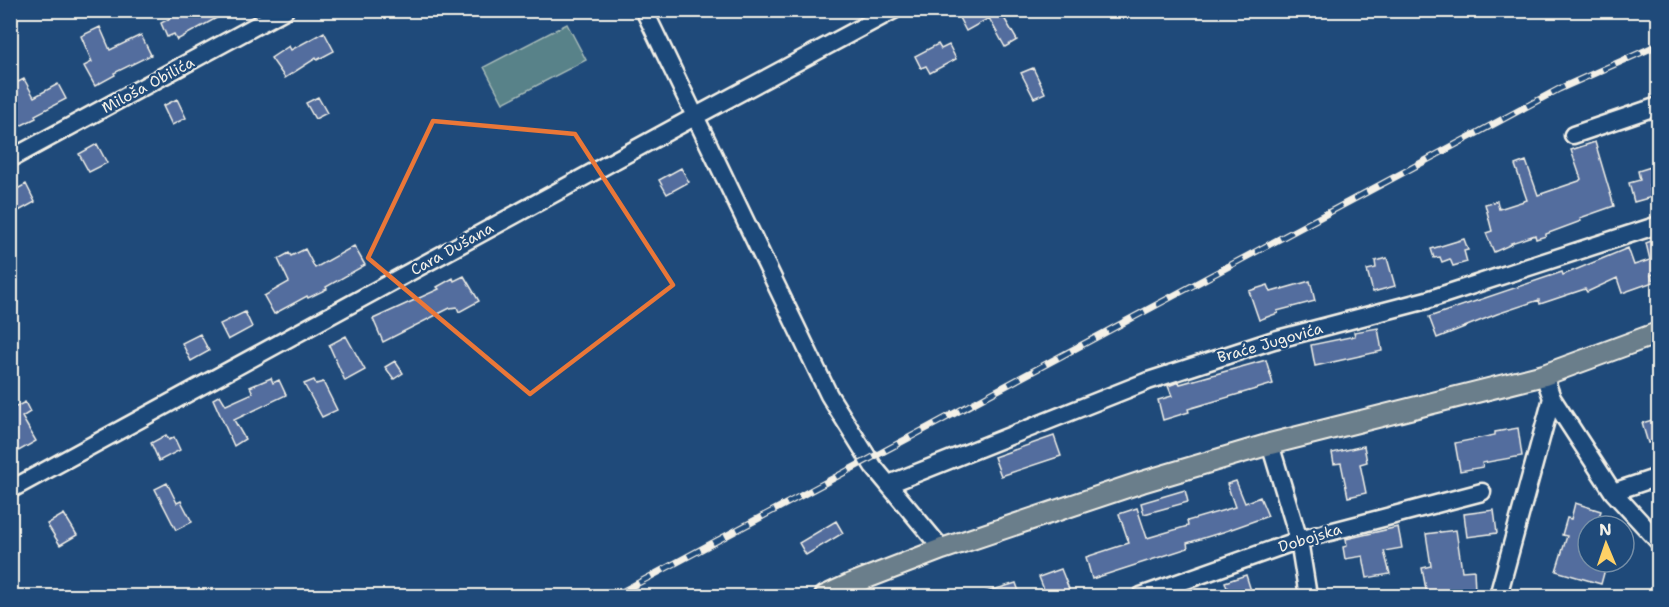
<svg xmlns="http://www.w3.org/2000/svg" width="1669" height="607" font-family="'Shantell Sans',sans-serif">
	<rect width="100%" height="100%" fill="#1f4a7a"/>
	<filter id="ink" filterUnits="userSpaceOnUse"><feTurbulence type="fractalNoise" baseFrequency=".0167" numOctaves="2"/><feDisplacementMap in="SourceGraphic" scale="12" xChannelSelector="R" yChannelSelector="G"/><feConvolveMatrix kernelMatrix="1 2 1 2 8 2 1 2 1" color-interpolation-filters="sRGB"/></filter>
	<g filter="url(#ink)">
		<path fill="#598289" stroke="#a6bab8" stroke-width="1.5" d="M 567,24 L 586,60 L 503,103 L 484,67 Z"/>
		<path fill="#526d9e" stroke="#f4f1e8" stroke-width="1.5" d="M 167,10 L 231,10 L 177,40 L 174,34 L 167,37 L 161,23 L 171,18 Z
			M 955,10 L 1002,10 L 1000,11 L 1017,40 L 1005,47 L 989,18 L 966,31 Z
			M 100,27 L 110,50 L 141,35 L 151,55 L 114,73 L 115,75 L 95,86 L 84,66 L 92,62 L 81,36 Z
			M 324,32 L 334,51 L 317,60 L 316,58 L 285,78 L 271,58 L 289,46 L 291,50 Z
			M 938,44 L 941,49 L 949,45 L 956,59 L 930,73 L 926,66 L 921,68 L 915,56 Z
			M 1033,68 L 1045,93 L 1034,98 L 1021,73 Z
			M 24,79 L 34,97 L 58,84 L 66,99 L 35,115 L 36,118 L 20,126 L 10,106 L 17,103 L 10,91 L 10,86 Z
			M 318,97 L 327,113 L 315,119 L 306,103 Z
			M 177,99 L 186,118 L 172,125 L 163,106 Z
			M 1595,142 L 1614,206 L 1580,218 L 1581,221 L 1546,234 L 1546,236 L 1536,239 L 1535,235 L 1511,243 L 1512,244 L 1494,252 L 1486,233 L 1492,231 L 1485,204 L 1497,201 L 1499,209 L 1527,200 L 1515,165 L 1526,161 L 1538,195 L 1579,181 L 1581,179 L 1571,150 Z
			M 97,144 L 107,163 L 89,172 L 79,154 Z
			M 1651,167 L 1656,183 L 1649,185 L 1652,197 L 1634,202 L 1629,183 L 1640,180 L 1638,171 Z
			M 681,168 L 689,182 L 667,194 L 659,180 Z
			M 26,184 L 35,202 L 15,213 L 10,206 L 10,193 Z
			M 1659,238 L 1659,276 L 1655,277 L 1654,274 L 1651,275 L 1653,282 L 1622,293 L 1617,278 L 1587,292 L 1585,289 L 1540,304 L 1539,300 L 1497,314 L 1437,338 L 1429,317 L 1562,272 L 1563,275 L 1628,248 L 1634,265 L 1650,260 L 1646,243 Z
			M 1464,239 L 1468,250 L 1464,251 L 1467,262 L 1453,266 L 1450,259 L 1442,262 L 1440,257 L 1434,258 L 1431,249 Z
			M 354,246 L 365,265 L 326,287 L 327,289 L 308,298 L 307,296 L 274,314 L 264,296 L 289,282 L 278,259 L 289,253 L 291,256 L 305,249 L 315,268 Z
			M 1387,258 L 1395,286 L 1373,292 L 1367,270 L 1376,268 L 1375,261 Z
			M 464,276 L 479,301 L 459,312 L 457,307 L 450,308 L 383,342 L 373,319 L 439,289 L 437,287 L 453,278 L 454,281 Z
			M 1310,281 L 1315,301 L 1277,311 L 1278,313 L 1259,320 L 1249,291 L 1268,285 L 1271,292 Z
			M 245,312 L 252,327 L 228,340 L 220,324 Z
			M 1378,328 L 1382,351 L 1315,366 L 1311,345 L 1355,336 L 1354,332 Z
			M 200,334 L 209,351 L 191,361 L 182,343 Z
			M 346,336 L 365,370 L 345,381 L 329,345 Z
			M 1266,360 L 1273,384 L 1188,409 L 1189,412 L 1163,420 L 1158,400 L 1172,396 L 1168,386 L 1179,382 L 1180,384 Z
			M 395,361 L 403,373 L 394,379 L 385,367 Z
			M 271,378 L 273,383 L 279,380 L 286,395 L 234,420 L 245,439 L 234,446 L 213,399 L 220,395 L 226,405 L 253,393 L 250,387 Z
			M 314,380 L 316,384 L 323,382 L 337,410 L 322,417 L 304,384 Z
			M 10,397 L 16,407 L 25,402 L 30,412 L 22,417 L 36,441 L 10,456 Z
			M 1659,418 L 1659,440 L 1648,443 L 1642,423 Z
			M 1518,428 L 1522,456 L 1482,463 L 1483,467 L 1460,471 L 1455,443 L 1495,435 L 1495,432 Z
			M 166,435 L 169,440 L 174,437 L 180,450 L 159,461 L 151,443 Z
			M 1054,436 L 1061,456 L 1001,476 L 994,457 Z
			M 1364,446 L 1367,462 L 1360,464 L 1366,493 L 1348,497 L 1341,463 L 1334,464 L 1332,453 Z
			M 1236,481 L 1245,503 L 1260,497 L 1268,516 L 1223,532 L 1187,543 L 1188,548 L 1092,579 L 1086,557 L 1129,543 L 1119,514 L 1137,508 L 1147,538 L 1188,526 L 1187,521 L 1235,507 L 1227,484 Z
			M 167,483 L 177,503 L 181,501 L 192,522 L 176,530 L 155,489 Z
			M 1185,490 L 1188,502 L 1144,514 L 1141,503 Z
			M 1575,503 L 1601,511 L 1596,526 L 1588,526 L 1588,562 L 1607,562 L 1601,584 L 1556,571 L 1567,536 L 1562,535 L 1567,518 L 1571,519 Z
			M 1494,510 L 1497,533 L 1467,537 L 1464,514 Z
			M 64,514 L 77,535 L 60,545 L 47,524 Z
			M 836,521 L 843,533 L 806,555 L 799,543 Z
			M 1398,527 L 1402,548 L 1384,551 L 1390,574 L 1367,578 L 1363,556 L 1345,559 L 1343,547 L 1347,546 L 1346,539 Z
			M 1456,530 L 1462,571 L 1474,570 L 1475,591 L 1453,592 L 1453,590 L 1427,595 L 1422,568 L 1431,566 L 1426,534 Z
			M 1061,569 L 1069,589 L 1047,597 L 1039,577 Z
			M 1246,575 L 1253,597 L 1230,597 L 1225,582 Z
			M 1016,583 L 1021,597 L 981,597 L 980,594 Z"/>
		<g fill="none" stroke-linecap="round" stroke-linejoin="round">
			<g stroke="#f4f1e8" stroke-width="21">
				<path id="minor" d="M 644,10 L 829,395 L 873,466 L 942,549
					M 1573,135 L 1658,106
					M 10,159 L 285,10
					M 1544,375 L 1552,398 L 1613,492 L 1658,541
					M 1270,444 L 1299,540 L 1308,596
					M 889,484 L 1148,381 L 1274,340 L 1427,300 L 1658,225
					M 10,490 L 696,116 L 894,10
					M 1613,492 L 1658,477
					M 1141,596 L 1299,540 L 1482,492
					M 1498,596 L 1552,398"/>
			</g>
			<g stroke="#f4f1e8" stroke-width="24">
				<path id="major" d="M 825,596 L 851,584 L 942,549 L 1142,482 L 1270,444 L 1544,375 L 1658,333"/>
			</g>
			<use href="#minor" stroke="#1f4a7a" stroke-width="16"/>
			<use href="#major" stroke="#6b7e8b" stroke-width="20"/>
			<g stroke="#f4f1e8" stroke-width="7">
				<path id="rail" d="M 614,596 L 1559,89 L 1658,45"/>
			</g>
			<use href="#rail" stroke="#1f4a7a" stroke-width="4.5" stroke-dasharray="14" stroke-linecap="butt"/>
		</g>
	</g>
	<path fill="none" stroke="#ea7738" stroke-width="4.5" stroke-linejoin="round" d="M 433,121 L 575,134 L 673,285 L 530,394 L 368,258 Z"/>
	<g text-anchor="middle" stroke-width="4.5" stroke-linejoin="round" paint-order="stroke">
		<g font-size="15" fill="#f4f1e8" stroke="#1f4a7a">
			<text transform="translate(148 85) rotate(-28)" y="5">Miloša Obilića</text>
			<text transform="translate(452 249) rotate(-29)" y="5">Cara Dušana</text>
			<text transform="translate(1270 343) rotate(-16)" y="5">Braće Jugovića</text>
			<text transform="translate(1310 538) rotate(-17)" y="5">Dobojska</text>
		</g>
	</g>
	<rect width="1669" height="607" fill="none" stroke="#1f4a7a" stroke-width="36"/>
	<rect x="18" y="18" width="1633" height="571" fill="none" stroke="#f4f1e8" stroke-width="2" filter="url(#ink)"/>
	<g transform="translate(1606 544) rotate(358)"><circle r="28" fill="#1f4a7a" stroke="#748da6" stroke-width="1.5"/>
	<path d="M0-4.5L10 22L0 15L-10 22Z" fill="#ffd166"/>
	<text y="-9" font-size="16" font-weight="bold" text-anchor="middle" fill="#f4f1e8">N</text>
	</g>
</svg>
